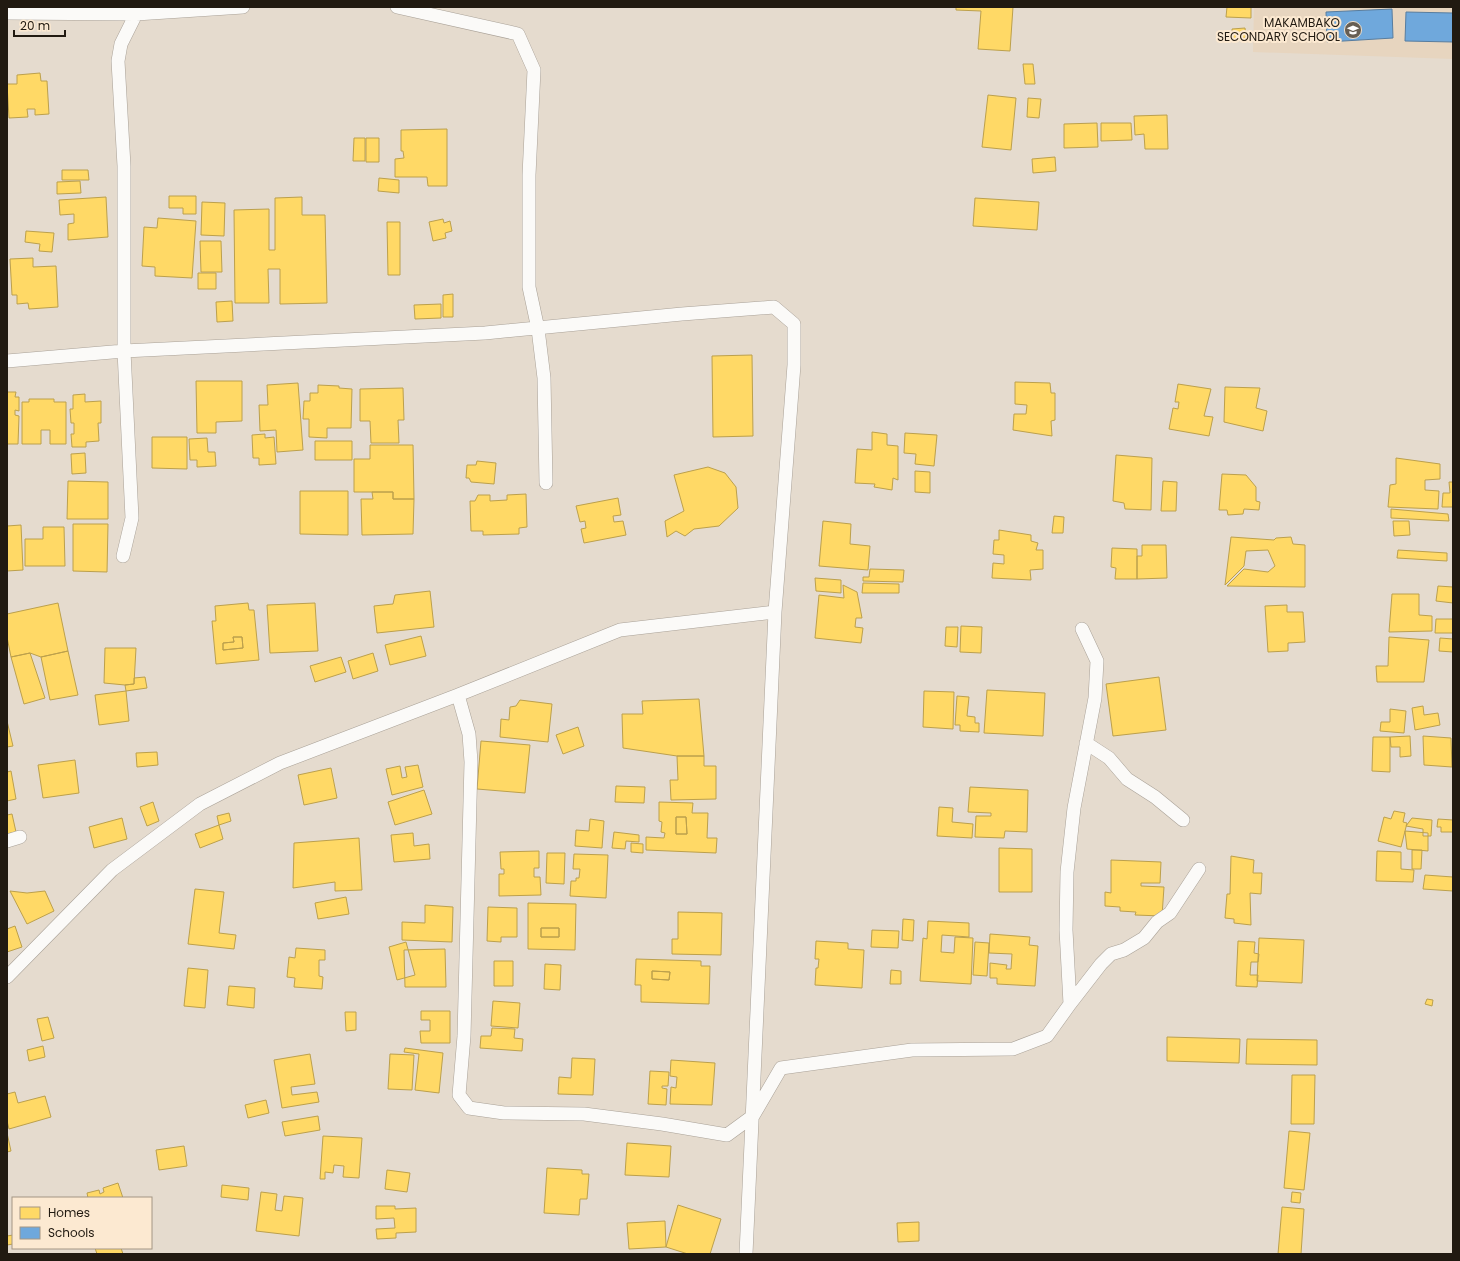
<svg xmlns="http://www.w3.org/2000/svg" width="1460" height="1261" font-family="Poppins,sans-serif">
	<rect width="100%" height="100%" fill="#e5dbce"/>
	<path fill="#e7d5bf" d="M 1254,7 L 1453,7 L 1453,59 L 1253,52 Z"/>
	<path fill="#ffd966" stroke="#bca04c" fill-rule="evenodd" d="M 956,7 L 1013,7 L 1010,51 L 978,49 L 981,11 L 956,10 Z
		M 1227,7 L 1251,7 L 1251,18 L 1226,17 Z
		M 1245,28 L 1246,38 L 1233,39 L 1232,29 Z
		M 1023,64 L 1033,64 L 1035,84 L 1025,84 Z
		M 40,73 L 41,81 L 47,81 L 49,114 L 35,115 L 35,109 L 27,109 L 28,117 L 9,118 L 7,84 L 17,84 L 17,75 Z
		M 988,95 L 1016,98 L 1011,150 L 982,147 Z
		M 1028,98 L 1041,99 L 1039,118 L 1027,117 Z
		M 1167,115 L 1168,149 L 1145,149 L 1144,134 L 1135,135 L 1134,116 Z
		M 1097,123 L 1098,147 L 1064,148 L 1064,124 Z
		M 1101,123 L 1131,123 L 1132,140 L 1101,141 Z
		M 447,129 L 447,186 L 428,186 L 427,177 L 395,177 L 395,159 L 404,158 L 403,151 L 401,151 L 401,130 Z
		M 354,138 L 365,138 L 365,161 L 353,161 Z
		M 366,138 L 379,138 L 379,162 L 366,162 Z
		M 1055,157 L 1056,171 L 1033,173 L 1032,159 Z
		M 62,170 L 88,170 L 89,180 L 62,180 Z
		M 379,178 L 399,180 L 399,193 L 378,191 Z
		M 80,181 L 81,193 L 57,194 L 57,182 Z
		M 169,196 L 196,196 L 196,214 L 183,214 L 183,208 L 169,208 Z
		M 106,197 L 108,237 L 68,240 L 68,224 L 74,223 L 74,214 L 60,215 L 59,200 Z
		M 302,197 L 302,215 L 325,215 L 327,303 L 280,304 L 280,269 L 268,269 L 269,303 L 235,303 L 234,210 L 269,209 L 269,250 L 275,250 L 275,198 Z
		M 975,198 L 1039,202 L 1037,230 L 973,226 Z
		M 202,202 L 225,203 L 224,236 L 201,235 Z
		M 158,218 L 196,221 L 192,278 L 155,276 L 155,267 L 142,266 L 144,227 L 157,228 Z
		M 443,219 L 444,223 L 450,221 L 452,231 L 445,233 L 446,238 L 433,241 L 429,222 Z
		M 387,222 L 400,222 L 400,275 L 388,275 Z
		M 26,231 L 54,233 L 52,252 L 39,251 L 40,244 L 25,242 Z
		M 200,241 L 221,241 L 222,272 L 201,272 Z
		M 33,258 L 33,267 L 56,266 L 58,307 L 29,309 L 28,303 L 17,304 L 17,295 L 12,295 L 10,259 Z
		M 198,273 L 216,273 L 216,289 L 198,289 Z
		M 453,294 L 453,317 L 443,317 L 443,295 Z
		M 232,301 L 233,321 L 217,322 L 216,302 Z
		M 441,304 L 441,318 L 415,319 L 414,305 Z
		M 752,355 L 753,436 L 713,437 L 712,356 Z
		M 196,381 L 242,381 L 242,421 L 216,422 L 216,433 L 197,433 Z
		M 1015,382 L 1050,383 L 1051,393 L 1055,393 L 1055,420 L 1051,421 L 1052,436 L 1013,430 L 1014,414 L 1026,414 L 1027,405 L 1015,404 Z
		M 298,383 L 303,450 L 277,452 L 276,430 L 260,431 L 259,405 L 268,405 L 267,385 Z
		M 1178,384 L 1211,389 L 1204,416 L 1213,417 L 1209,436 L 1169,429 L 1173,408 L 1178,409 L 1179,402 L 1175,402 Z
		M 318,385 L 339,386 L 339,388 L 352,389 L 351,428 L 327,428 L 327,438 L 309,437 L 309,419 L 303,419 L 304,401 L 310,401 L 310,393 L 318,393 Z
		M 1225,387 L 1260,388 L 1256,408 L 1267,411 L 1263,431 L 1224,422 Z
		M 403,388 L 404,420 L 398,420 L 399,443 L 371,443 L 370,421 L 360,421 L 360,389 Z
		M 7,392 L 16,392 L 15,397 L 19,397 L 19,411 L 15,410 L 15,415 L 19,416 L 18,444 L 7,444 Z
		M 85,394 L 85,402 L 101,401 L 101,423 L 98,423 L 99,441 L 86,442 L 86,447 L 72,447 L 71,434 L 74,434 L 74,423 L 71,423 L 70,409 L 73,409 L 73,395 Z
		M 29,399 L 54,399 L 54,402 L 66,402 L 66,444 L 50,444 L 50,430 L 41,430 L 41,444 L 22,444 L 22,402 L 29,402 Z
		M 872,432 L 887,434 L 887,445 L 898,446 L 898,480 L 893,478 L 892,490 L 874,487 L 875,484 L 855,483 L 857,449 L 872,450 Z
		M 905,433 L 937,435 L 934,466 L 915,464 L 916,454 L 904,453 Z
		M 265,434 L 265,438 L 274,437 L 276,464 L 259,465 L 259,458 L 253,458 L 252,435 Z
		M 152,437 L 187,437 L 187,469 L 152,468 Z
		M 207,438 L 208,452 L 215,452 L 216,466 L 197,467 L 197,460 L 190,460 L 189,439 Z
		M 315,441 L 352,441 L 352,460 L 315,460 Z
		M 370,445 L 413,445 L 414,499 L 393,499 L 393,492 L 354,492 L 354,459 L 370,459 Z
		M 85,453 L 86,473 L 72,474 L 71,454 Z
		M 1116,455 L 1152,458 L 1151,510 L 1125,509 L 1124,503 L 1113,501 Z
		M 1396,458 L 1440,464 L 1440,479 L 1425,480 L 1425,490 L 1439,491 L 1438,509 L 1388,507 L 1390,485 L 1396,484 Z
		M 477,461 L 496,463 L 494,484 L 471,482 L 469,478 L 466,478 L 467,465 L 476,465 Z
		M 708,467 L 725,473 L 736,487 L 738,508 L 719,526 L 694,529 L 685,536 L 676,531 L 667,537 L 665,521 L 684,511 L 674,475 Z
		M 915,471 L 930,472 L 930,493 L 915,492 Z
		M 1222,474 L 1246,475 L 1256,487 L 1256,501 L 1260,502 L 1259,510 L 1244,509 L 1243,514 L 1228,515 L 1227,510 L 1219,510 Z
		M 68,481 L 108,482 L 108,519 L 67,519 Z
		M 1163,481 L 1177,482 L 1176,511 L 1161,511 Z
		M 1449,482 L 1453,482 L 1453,507 L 1442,507 L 1443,493 L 1450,493 Z
		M 300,491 L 348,491 L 348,535 L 300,534 Z
		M 372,492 L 393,492 L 393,499 L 414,499 L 413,534 L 362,535 L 361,499 L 373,499 Z
		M 526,494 L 527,527 L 519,528 L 519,534 L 483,535 L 483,531 L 471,531 L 470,501 L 475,501 L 478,495 L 490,495 L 490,501 L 507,500 L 507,495 Z
		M 618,498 L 621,515 L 613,516 L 614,522 L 623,521 L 626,535 L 584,543 L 581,529 L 586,528 L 585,521 L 580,522 L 576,506 Z
		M 1391,509 L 1448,514 L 1449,521 L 1391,518 Z
		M 1054,516 L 1064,517 L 1063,533 L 1052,533 Z
		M 823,521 L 851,524 L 850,544 L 870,546 L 868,570 L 819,566 Z
		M 1393,521 L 1409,521 L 1410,535 L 1394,536 Z
		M 73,524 L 108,524 L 107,572 L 73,571 Z
		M 21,525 L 23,570 L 7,571 L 7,526 Z
		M 43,527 L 64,527 L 65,566 L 25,566 L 25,539 L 43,539 Z
		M 999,530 L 1031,535 L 1031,541 L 1038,543 L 1036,550 L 1043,550 L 1043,569 L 1030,570 L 1031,580 L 992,578 L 993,563 L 1004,564 L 1004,555 L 993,554 L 994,540 L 999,540 Z
		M 1231,537 L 1274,540 L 1276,538 L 1291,537 L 1293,544 L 1305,545 L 1305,587 L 1227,586 L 1244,569 L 1268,572 L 1275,566 L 1268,550 L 1246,551 L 1244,566 L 1225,585 Z
		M 1142,545 L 1166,545 L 1167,578 L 1137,579 L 1137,556 L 1142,556 Z
		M 1112,548 L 1137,549 L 1137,579 L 1115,579 L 1116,568 L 1111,567 Z
		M 1398,550 L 1447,553 L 1447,561 L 1397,558 Z
		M 870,569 L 904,570 L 903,582 L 863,581 L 863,577 L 869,577 Z
		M 815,578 L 841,580 L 841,593 L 816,591 Z
		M 863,583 L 899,584 L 899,593 L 862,593 Z
		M 843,585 L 857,592 L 862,618 L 856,618 L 855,627 L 863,628 L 861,643 L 815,638 L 819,595 L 844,598 Z
		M 1438,586 L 1453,587 L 1453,603 L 1436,601 Z
		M 430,591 L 434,627 L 377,633 L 374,606 L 393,604 L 395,595 Z
		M 1392,594 L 1419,594 L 1419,615 L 1432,616 L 1432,631 L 1389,632 Z
		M 58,603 L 68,651 L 41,657 L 30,653 L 11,657 L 7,637 L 7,614 Z
		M 248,603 L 249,610 L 254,610 L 259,660 L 216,664 L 212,621 L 216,621 L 215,606 ZM 233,637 L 242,637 L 243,648 L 223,650 L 223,643 L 234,642 Z
		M 315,603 L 318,651 L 270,653 L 267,605 Z
		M 1287,605 L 1287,612 L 1303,612 L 1305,642 L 1288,643 L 1288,651 L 1268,652 L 1265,606 Z
		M 1436,619 L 1453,619 L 1453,633 L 1435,633 Z
		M 961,626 L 982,627 L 981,653 L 960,652 Z
		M 946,627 L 958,627 L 957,647 L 945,646 Z
		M 421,636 L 426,656 L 390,665 L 385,645 Z
		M 233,637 L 242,637 L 243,648 L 223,650 L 223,643 L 234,642 Z
		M 1389,637 L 1429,640 L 1424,682 L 1377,682 L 1376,666 L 1388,666 Z
		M 1440,638 L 1453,639 L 1453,652 L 1439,651 Z
		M 105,648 L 136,648 L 134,684 L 125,685 L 104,683 Z
		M 68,651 L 78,695 L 50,700 L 41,657 Z
		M 30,653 L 45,698 L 24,704 L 11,657 Z
		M 373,653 L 378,671 L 353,679 L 348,661 Z
		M 341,657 L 346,672 L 315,682 L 310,666 Z
		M 145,677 L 147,688 L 126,691 L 125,685 L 134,684 L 134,678 Z
		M 1159,677 L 1166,730 L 1113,736 L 1106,684 Z
		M 987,690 L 1045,693 L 1043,736 L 984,733 Z
		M 126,691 L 129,721 L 99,725 L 95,695 Z
		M 924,691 L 954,692 L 953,729 L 923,727 Z
		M 957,696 L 969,697 L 967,716 L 975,717 L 975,723 L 979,723 L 979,732 L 960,731 L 960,725 L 955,725 Z
		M 699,699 L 704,756 L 677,756 L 623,748 L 622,714 L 643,714 L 642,701 Z
		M 520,700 L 552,704 L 548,742 L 500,737 L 501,719 L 509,720 L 510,707 L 516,706 Z
		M 1423,706 L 1424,715 L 1438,713 L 1440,725 L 1415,730 L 1412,708 Z
		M 1390,709 L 1406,711 L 1404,733 L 1380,731 L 1381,722 L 1390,722 Z
		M 7,721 L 13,746 L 7,747 Z
		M 578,727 L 584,746 L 563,754 L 556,735 Z
		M 1410,736 L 1411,756 L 1400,757 L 1400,747 L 1391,747 L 1390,737 Z
		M 1423,736 L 1451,738 L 1452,767 L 1424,765 Z
		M 1373,737 L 1390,737 L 1390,772 L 1372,771 Z
		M 481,741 L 530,745 L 525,793 L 477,789 Z
		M 157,752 L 158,765 L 137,767 L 136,753 Z
		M 677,756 L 704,756 L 704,766 L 716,766 L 716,799 L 671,800 L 670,780 L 678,780 Z
		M 75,760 L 79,793 L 43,798 L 38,765 Z
		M 418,765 L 423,787 L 392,795 L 386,769 L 400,766 L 402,778 L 407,777 L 405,767 Z
		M 331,768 L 337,798 L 304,805 L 298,775 Z
		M 11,771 L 16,799 L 7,801 L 7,772 Z
		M 616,786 L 645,787 L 644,803 L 615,802 Z
		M 970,787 L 1028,790 L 1027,832 L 1005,831 L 1004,838 L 975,837 L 976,816 L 991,816 L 991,813 L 968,812 Z
		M 424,790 L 432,814 L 395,825 L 388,802 Z
		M 153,802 L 159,821 L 147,826 L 140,807 Z
		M 659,802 L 693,803 L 692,813 L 708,813 L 707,838 L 717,838 L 716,853 L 646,850 L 646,837 L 664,838 L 665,833 L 661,832 L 662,822 L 659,821 ZM 676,817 L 686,817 L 687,834 L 676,834 Z
		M 939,807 L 953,808 L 952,822 L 973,824 L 972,838 L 937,836 Z
		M 1394,811 L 1405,813 L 1403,822 L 1407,823 L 1401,847 L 1378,841 L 1384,817 L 1391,819 Z
		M 229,813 L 231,821 L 219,825 L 217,816 Z
		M 12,814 L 16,832 L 7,834 L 7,815 Z
		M 676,817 L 686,817 L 687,834 L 676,834 Z
		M 122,818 L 127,839 L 94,848 L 89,827 Z
		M 1412,818 L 1432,820 L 1431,836 L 1423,836 L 1423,829 L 1406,826 Z
		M 590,819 L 604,821 L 602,848 L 575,846 L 576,830 L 589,831 Z
		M 1438,819 L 1453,820 L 1453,832 L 1441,832 L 1441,827 L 1437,827 Z
		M 219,825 L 223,839 L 200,848 L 195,834 Z
		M 1405,831 L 1428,833 L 1428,851 L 1407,849 Z
		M 614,832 L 639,835 L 639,842 L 626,841 L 625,849 L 612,848 Z
		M 413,833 L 414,846 L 429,844 L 430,859 L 394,862 L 391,835 Z
		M 359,838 L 362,890 L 335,891 L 335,882 L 293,888 L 294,843 Z
		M 631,843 L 643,844 L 643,853 L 631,852 Z
		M 999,848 L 1032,849 L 1032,892 L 999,892 Z
		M 1412,850 L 1422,850 L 1421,869 L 1412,869 Z
		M 539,851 L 539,868 L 534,868 L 534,877 L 540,877 L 541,895 L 499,896 L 499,874 L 504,874 L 504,869 L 501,869 L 500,852 Z
		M 1377,851 L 1401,852 L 1401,869 L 1414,870 L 1413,882 L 1376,881 Z
		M 547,853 L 565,853 L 564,884 L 546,883 Z
		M 574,854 L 608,855 L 606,898 L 570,896 L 571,881 L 576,881 L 576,878 L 579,878 L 580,869 L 573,869 Z
		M 1231,856 L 1254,860 L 1253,873 L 1262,873 L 1261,894 L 1250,893 L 1251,925 L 1234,923 L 1234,919 L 1225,918 L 1227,894 L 1230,894 Z
		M 1111,860 L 1161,862 L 1160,883 L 1141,883 L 1141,886 L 1164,887 L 1162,916 L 1135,915 L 1136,912 L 1120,911 L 1120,907 L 1105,906 L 1105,892 L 1111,893 Z
		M 1425,875 L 1453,877 L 1453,891 L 1423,889 Z
		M 195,889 L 224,892 L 219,933 L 236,935 L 234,949 L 188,944 Z
		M 10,891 L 27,893 L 45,891 L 54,911 L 27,924 Z
		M 346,897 L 349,914 L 318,919 L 315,903 Z
		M 528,903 L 576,904 L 575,950 L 528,949 ZM 541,928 L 559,928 L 559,937 L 541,937 Z
		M 425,905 L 453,907 L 452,942 L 402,940 L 402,922 L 425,923 Z
		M 488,907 L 517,908 L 517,937 L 501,937 L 501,942 L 487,941 Z
		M 678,912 L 722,913 L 721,955 L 672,954 L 672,939 L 678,939 Z
		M 903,919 L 914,920 L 913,941 L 902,940 Z
		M 928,921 L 969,923 L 969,937 L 942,935 L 941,952 L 954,953 L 955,937 L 973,938 L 971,984 L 920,981 L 923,938 L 927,939 Z
		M 15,926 L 22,947 L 7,952 L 7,929 Z
		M 541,928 L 559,928 L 559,937 L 541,937 Z
		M 872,930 L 899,931 L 898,948 L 871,947 Z
		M 990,934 L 1030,937 L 1029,945 L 1038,946 L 1035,986 L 997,984 L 997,978 L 990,978 L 990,963 L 1007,965 L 1006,969 L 1011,969 L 1012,954 L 989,953 Z
		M 1259,938 L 1304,940 L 1302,983 L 1257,981 Z
		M 816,941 L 848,943 L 848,949 L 864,950 L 862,988 L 815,985 L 816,968 L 818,968 L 819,959 L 815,959 Z
		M 1238,941 L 1255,942 L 1254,953 L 1259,954 L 1258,962 L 1251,962 L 1250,975 L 1258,975 L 1257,987 L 1236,986 Z
		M 406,942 L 415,975 L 397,980 L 389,947 Z
		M 975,942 L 989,943 L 987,976 L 973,975 Z
		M 296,948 L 325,950 L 325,960 L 319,960 L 319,976 L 323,977 L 322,989 L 294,987 L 295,978 L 287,977 L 289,957 L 295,958 Z
		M 445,949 L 446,987 L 405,987 L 404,950 Z
		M 636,959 L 701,961 L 701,966 L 710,966 L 709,1004 L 641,1002 L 641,985 L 635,985 ZM 652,971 L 670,972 L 669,980 L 652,979 Z
		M 494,961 L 513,961 L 513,986 L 494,986 Z
		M 545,964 L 561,965 L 560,990 L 544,989 Z
		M 188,968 L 208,970 L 205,1008 L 184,1006 Z
		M 891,970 L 901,971 L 901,984 L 890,984 Z
		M 652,971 L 670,972 L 669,980 L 652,979 Z
		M 229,986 L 255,988 L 254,1008 L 227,1005 Z
		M 1427,999 L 1433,1000 L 1432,1006 L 1425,1004 Z
		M 493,1001 L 520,1003 L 518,1028 L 491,1026 Z
		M 421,1011 L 450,1011 L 450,1043 L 421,1043 L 420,1031 L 430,1031 L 430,1020 L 421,1020 Z
		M 345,1012 L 356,1012 L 356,1030 L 346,1031 Z
		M 48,1017 L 54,1038 L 42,1041 L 37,1019 Z
		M 492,1028 L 515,1029 L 514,1038 L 523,1039 L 522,1051 L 480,1048 L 481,1036 L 491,1036 Z
		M 1167,1037 L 1240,1039 L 1239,1063 L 1167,1061 Z
		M 1247,1039 L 1317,1040 L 1317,1065 L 1246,1064 Z
		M 43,1046 L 45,1057 L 29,1061 L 27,1050 Z
		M 405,1048 L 443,1053 L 439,1093 L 415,1090 L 419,1054 L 404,1052 Z
		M 310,1054 L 315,1084 L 291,1087 L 292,1095 L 317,1092 L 319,1102 L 282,1108 L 274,1060 Z
		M 390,1054 L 414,1055 L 412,1090 L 388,1089 Z
		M 572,1058 L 595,1059 L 593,1095 L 558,1094 L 559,1077 L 571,1078 Z
		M 671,1060 L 715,1063 L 712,1105 L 670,1104 L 671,1087 L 676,1088 L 677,1077 L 670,1076 Z
		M 650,1071 L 669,1072 L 668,1086 L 662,1086 L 662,1088 L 667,1089 L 666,1105 L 648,1104 Z
		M 1292,1075 L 1315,1075 L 1314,1124 L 1291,1124 Z
		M 15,1092 L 18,1103 L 45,1096 L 51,1117 L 9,1129 L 7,1121 L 7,1094 Z
		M 266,1100 L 269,1113 L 248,1118 L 245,1105 Z
		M 318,1116 L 320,1130 L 285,1136 L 282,1122 Z
		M 1289,1131 L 1310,1133 L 1304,1190 L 1284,1188 Z
		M 7,1133 L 11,1151 L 7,1152 Z
		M 323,1136 L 362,1138 L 359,1178 L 343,1177 L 344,1166 L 334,1165 L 333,1173 L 325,1172 L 325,1179 L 320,1179 Z
		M 627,1143 L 671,1146 L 669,1177 L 625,1175 Z
		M 184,1146 L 187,1166 L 159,1170 L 156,1150 Z
		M 547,1168 L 582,1170 L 582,1174 L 589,1174 L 587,1199 L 580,1199 L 579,1215 L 544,1213 Z
		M 387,1170 L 410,1173 L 407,1192 L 385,1189 Z
		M 118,1183 L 123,1198 L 88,1198 L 87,1193 L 99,1190 L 100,1194 L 104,1192 L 103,1188 Z
		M 222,1185 L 249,1188 L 248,1200 L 221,1197 Z
		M 261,1192 L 277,1194 L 275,1210 L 282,1211 L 284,1196 L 303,1198 L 299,1236 L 256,1231 Z
		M 1292,1192 L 1301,1193 L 1300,1203 L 1291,1202 Z
		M 678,1205 L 721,1219 L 710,1254 L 688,1254 L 666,1247 Z
		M 376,1206 L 395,1206 L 395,1209 L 416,1208 L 416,1232 L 396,1233 L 396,1238 L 377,1239 L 376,1229 L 395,1228 L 394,1218 L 376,1219 Z
		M 1282,1207 L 1304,1209 L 1301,1254 L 1278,1254 Z
		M 665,1221 L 666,1247 L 629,1249 L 627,1223 Z
		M 919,1222 L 919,1241 L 898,1242 L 897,1223 Z
		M 13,1235 L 13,1244 L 7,1245 L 7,1236 Z
		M 95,1248 L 121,1248 L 123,1254 L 97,1254 Z"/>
	<path fill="#6fa8dc" stroke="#587d9f" d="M 1392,9 L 1393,38 L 1327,42 L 1326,12 Z
		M 1406,12 L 1453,13 L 1453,42 L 1405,41 Z"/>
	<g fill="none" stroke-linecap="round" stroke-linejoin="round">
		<g stroke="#a9a197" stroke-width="14">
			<path id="minor" d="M 397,7 L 518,34 L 534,70 L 529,175 L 529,287 L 538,329 L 544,378 L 546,483
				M 7,13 L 136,14 L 243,7
				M 7,361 L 124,351 L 485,333 L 682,314 L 774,307 L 794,324 L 794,365 L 775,612 L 746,1254
				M 123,556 L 132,518 L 124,351 L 124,166 L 118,61 L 121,44 L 136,14
				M 458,695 L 620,630 L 775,612
				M 1086,743 L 1109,758 L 1127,779 L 1155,797 L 1183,820
				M 7,841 L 20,837
				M 7,977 L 112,870 L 200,804 L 280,763 L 458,695 L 469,734 L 471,762 L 464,1036 L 459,1095 L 469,1108 L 504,1113 L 584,1114 L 662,1124 L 727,1135 L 753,1116 L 781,1068 L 912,1050 L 1013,1049 L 1047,1036 L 1070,1004 L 1066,930 L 1067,872 L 1074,808 L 1095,698 L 1097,661 L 1082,629
				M 1070,1004 L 1101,964 L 1111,954 L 1124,950 L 1144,938 L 1157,922 L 1170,913 L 1199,869"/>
		</g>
		<use href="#minor" stroke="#fbfaf8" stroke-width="13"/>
	</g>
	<defs>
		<g id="school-disc" transform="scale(0.9)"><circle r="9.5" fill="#665e53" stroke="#fce9d1"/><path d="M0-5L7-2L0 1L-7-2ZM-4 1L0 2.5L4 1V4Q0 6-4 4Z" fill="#fff"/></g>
	</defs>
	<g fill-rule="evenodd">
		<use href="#school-disc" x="1353" y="30"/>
	</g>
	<g text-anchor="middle" stroke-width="4" stroke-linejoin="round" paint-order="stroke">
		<g font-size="12" fill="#211a11" stroke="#fce9d1" text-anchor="end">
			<text x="1340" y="27">MAKAMBAKO<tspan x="1340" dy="14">SECONDARY SCHOOL</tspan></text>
		</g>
	</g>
	<rect width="1460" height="1261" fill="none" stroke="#211a11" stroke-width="16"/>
	<rect x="12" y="1197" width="140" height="52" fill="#fce9d1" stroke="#a49684"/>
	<rect x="20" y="1207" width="20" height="12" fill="#ffd966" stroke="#a49684"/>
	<text x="48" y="1217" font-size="12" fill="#211a11">Homes</text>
	<rect x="20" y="1227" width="20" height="12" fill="#6fa8dc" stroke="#a49684"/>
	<text x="48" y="1237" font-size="12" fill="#211a11">Schools</text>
	<path d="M14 30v6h51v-6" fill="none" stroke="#211a11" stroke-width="2"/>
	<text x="20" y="30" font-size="12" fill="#211a11" stroke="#fce9d1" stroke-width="3" paint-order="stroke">20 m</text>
</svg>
